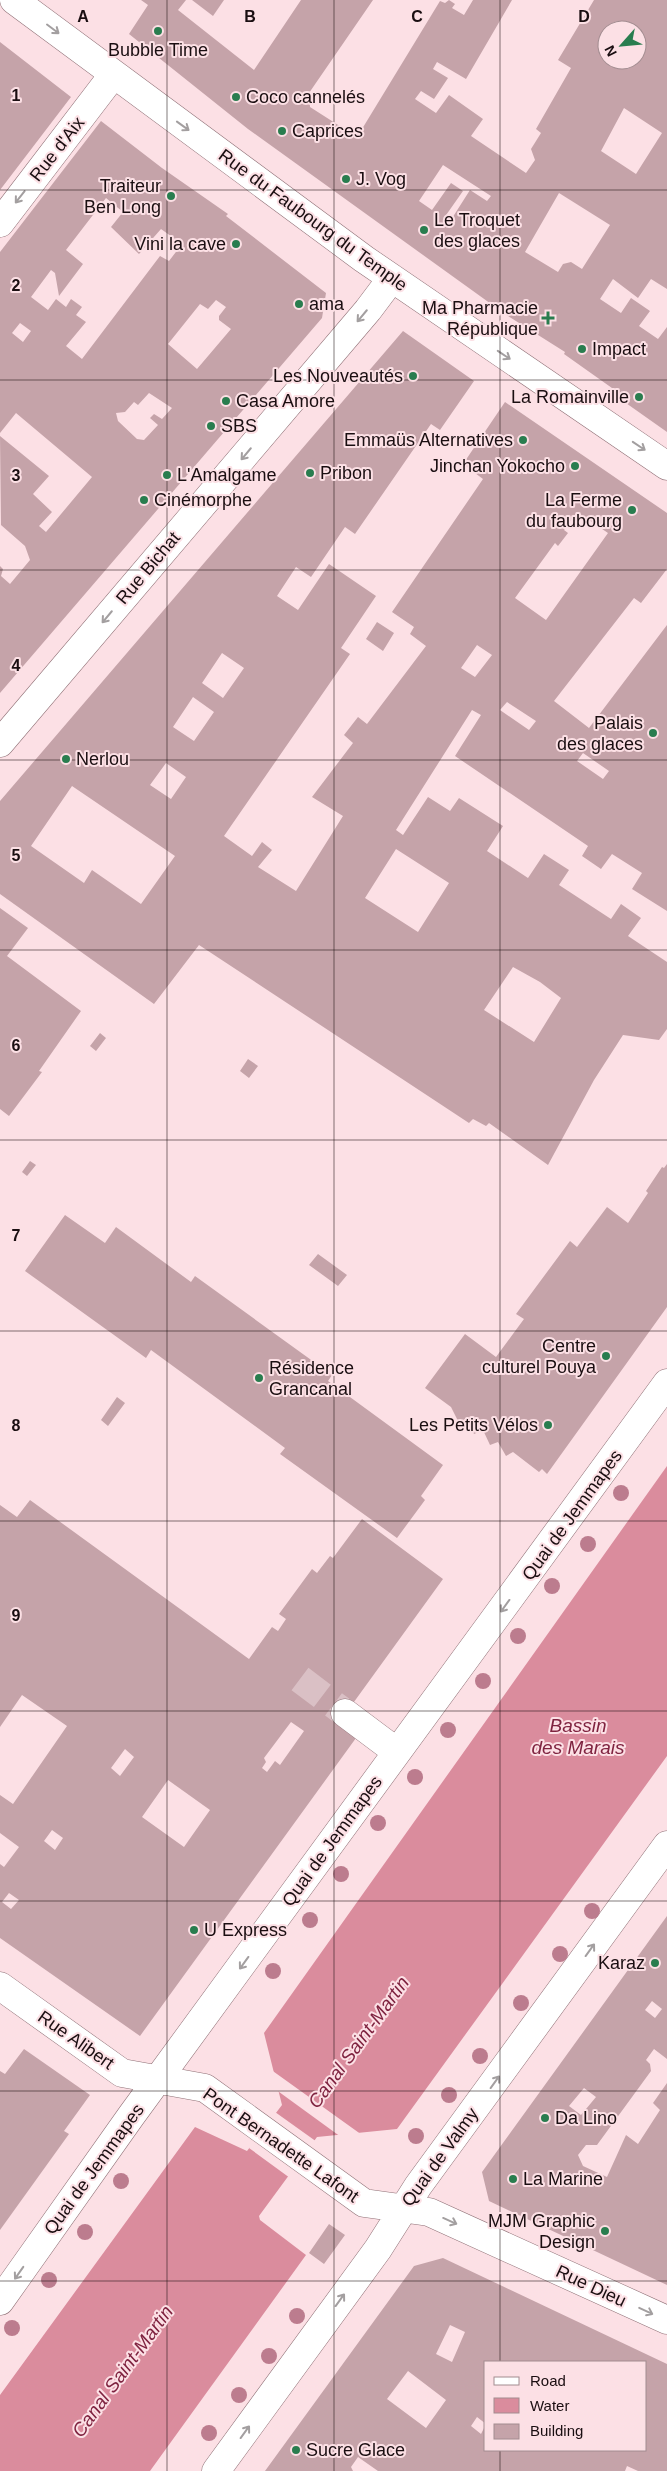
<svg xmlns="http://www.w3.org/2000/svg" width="667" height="2471" font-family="Helvetica,sans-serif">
	<rect width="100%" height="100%" fill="#fce0e5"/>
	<path fill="#da8c9d" d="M 667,1466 L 667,1756 L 397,2129 L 317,2137 L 259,2216 L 260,2220 L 306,2255 L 150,2471 L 0,2471 L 0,2395 L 195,2127 L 247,2151 L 282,2105 L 264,2033 Z"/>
	<path fill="#fce0e5" d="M 270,2069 L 362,2135 L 341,2137 L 275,2089 Z
		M 275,2112 L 317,2142 L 290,2178 L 249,2148 L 253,2138 Z"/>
	<path fill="#c5a3a9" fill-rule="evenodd" d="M 141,0 L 186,0 L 178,10 L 254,70 L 301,0 L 373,0 L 309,93 L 310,107 L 349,132 L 362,129 L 440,1 L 445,3 L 449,0 L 455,4 L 452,8 L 464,15 L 473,0 L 512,0 L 466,79 L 437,62 L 433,69 L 448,78 L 434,99 L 421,91 L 415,99 L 436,113 L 449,95 L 483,119 L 471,136 L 526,173 L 535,160 L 531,149 L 541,133 L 536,129 L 571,68 L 558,60 L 594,0 L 667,0 L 667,289 L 651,279 L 638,298 L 613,279 L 600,299 L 621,313 L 631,298 L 650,311 L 639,326 L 658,339 L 667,327 L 667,432 L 616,396 L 619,393 L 564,354 L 565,352 L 505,314 L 248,129 L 129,34 L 148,5 ZM 607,30 L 637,30 L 637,60 L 607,60 ZM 624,108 L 662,133 L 636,174 L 601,151 ZM 443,165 L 491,196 L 487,201 L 470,190 L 449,223 L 444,218 L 463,191 L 451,183 L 432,210 L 419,201 ZM 559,193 L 610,225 L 582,269 L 571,262 L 563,264 L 558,272 L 525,252 Z
		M 192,0 L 224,0 L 213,16 Z
		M 0,42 L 71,97 L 0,190 Z
		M 101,121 L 162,168 L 228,214 L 226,216 L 326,293 L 322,318 L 0,693 L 0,566 L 3,569 L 1,576 L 10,584 L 30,560 L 25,546 L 1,525 L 0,436 L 49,476 L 33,494 L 52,512 L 39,526 L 46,532 L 92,477 L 16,413 L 0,433 L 0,252 ZM 106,198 L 123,212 L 111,227 L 139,254 L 161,229 L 182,244 L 169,261 L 160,256 L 82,359 L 66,346 L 86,322 L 76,315 L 82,307 L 71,299 L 66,307 L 56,299 L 48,310 L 31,297 L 51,270 L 55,273 L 59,296 L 83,264 L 66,250 ZM 216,300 L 226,307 L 219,316 L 219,320 L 231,329 L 197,369 L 168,344 L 200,304 L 208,309 ZM 20,323 L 31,331 L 23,342 L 12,333 ZM 149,393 L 172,408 L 162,419 L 154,414 L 150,418 L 158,425 L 144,440 L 137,439 L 118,421 L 116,413 L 125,412 L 134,402 L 138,405 Z
		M 403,331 L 474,381 L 440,430 L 431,424 L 355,534 L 345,527 L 311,577 L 296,567 L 277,596 L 298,610 L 329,564 L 376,596 L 341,648 L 350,654 L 224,836 L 252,856 L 262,842 L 272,850 L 258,867 L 296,891 L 343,816 L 312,797 L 353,743 L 344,735 L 358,717 L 367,724 L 426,646 L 410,634 L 414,627 L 392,612 L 483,479 L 463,464 L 505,402 L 667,513 L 667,569 L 641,603 L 634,598 L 554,701 L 589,728 L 667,625 L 667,911 L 632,889 L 642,873 L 612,854 L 601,869 L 582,856 L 588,846 L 455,756 L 481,715 L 472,710 L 396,830 L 403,835 L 428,797 L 450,811 L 459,798 L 503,826 L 487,851 L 528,878 L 544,854 L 569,870 L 559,885 L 611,919 L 621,904 L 641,918 L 628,936 L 667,962 L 667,1029 L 659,1040 L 623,1035 L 594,1080 L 548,1165 L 489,1123 L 486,1126 L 473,1119 L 469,1123 L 199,945 L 154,1004 L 0,894 L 0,801 ZM 577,512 L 608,533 L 546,620 L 515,598 L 555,543 L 558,546 L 568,533 L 564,530 ZM 477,645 L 492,655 L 475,677 L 461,668 ZM 222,653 L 244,668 L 223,698 L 202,683 ZM 193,697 L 214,712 L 194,741 L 173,727 ZM 507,702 L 536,721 L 529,730 L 500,710 ZM 583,753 L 609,771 L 603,779 L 577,761 ZM 166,763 L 186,777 L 171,799 L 150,785 ZM 72,786 L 175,856 L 141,904 L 92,870 L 84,883 L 31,846 ZM 396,849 L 449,883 L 418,932 L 365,898 ZM 513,967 L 540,982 L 561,998 L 534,1042 L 484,1010 Z
		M 377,622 L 394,633 L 383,651 L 366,639 Z
		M 0,908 L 28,928 L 7,956 L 81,1011 L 39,1071 L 42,1072 L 9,1116 L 0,1109 Z
		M 100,1033 L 106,1038 L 96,1051 L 90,1046 Z
		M 248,1059 L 258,1066 L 249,1078 L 240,1071 Z
		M 30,1161 L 36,1165 L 27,1176 L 22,1172 Z
		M 667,1164 L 667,1307 L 547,1474 L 542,1469 L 539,1472 L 513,1452 L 506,1456 L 498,1442 L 490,1445 L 483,1430 L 474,1434 L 467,1419 L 459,1423 L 451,1407 L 425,1388 L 465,1334 L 496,1357 L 524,1319 L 516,1314 L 570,1241 L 577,1247 L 607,1207 L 628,1223 L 648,1193 L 646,1191 L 662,1167 L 664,1168 Z
		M 65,1215 L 105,1243 L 116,1227 L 191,1282 L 195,1276 L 332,1375 L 328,1381 L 443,1465 L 421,1496 L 425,1500 L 397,1538 L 280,1454 L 285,1448 L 151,1350 L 146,1358 L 25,1271 Z
		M 318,1254 L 347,1275 L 338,1286 L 309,1265 Z
		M 117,1397 L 125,1403 L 108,1426 L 101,1420 Z
		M 30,1500 L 249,1659 L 272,1627 L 278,1631 L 286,1619 L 279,1614 L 312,1569 L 317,1573 L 330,1556 L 333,1558 L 362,1519 L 443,1579 L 338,1724 L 356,1738 L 140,2036 L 0,1938 L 0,1864 L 4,1867 L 19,1847 L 0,1833 L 0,1795 L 13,1804 L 67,1726 L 22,1695 L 0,1727 L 0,1505 L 17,1517 ZM 291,1722 L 304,1731 L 280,1765 L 275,1761 L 267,1772 L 262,1768 L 266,1762 L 264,1758 ZM 125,1749 L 134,1757 L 120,1776 L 111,1768 ZM 168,1780 L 210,1810 L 184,1847 L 142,1817 ZM 52,1830 L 63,1838 L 55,1850 L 44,1841 ZM 9,1893 L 19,1900 L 11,1909 L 2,1902 Z
		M 667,1916 L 667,2059 L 654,2049 L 646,2060 L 650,2064 L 651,2071 L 597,2145 L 586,2145 L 578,2155 L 583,2166 L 607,2177 L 626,2135 L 638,2144 L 660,2110 L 653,2103 L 667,2083 L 667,2285 L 489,2201 L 482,2172 ZM 652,2001 L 662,2009 L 655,2018 L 645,2010 ZM 584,2088 L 596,2097 L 581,2115 L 569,2106 Z
		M 24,2049 L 90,2095 L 64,2131 L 69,2134 L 0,2230 L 0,2071 L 5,2074 Z
		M 329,2224 L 345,2235 L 324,2264 L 309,2253 Z
		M 443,2258 L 667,2364 L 667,2471 L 638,2471 L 627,2466 L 625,2471 L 378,2471 L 358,2457 L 351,2467 L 353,2471 L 265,2471 L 414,2266 ZM 450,2325 L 465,2332 L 452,2362 L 436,2354 ZM 486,2362 L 646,2362 L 646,2450 L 486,2450 L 486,2424 L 481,2434 L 471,2426 L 477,2417 L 486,2424 ZM 408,2371 L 446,2400 L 426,2428 L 387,2399 Z"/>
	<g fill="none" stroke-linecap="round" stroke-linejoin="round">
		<path stroke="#dac0c5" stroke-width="28" stroke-dasharray="28 14" stroke-linecap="butt" d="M 300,1679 L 345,1713"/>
		<g stroke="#907177" stroke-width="29">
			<path id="minor" d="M 14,0 L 364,259 L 667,466
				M 0,223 L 113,75
				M 0,743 L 368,310 L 392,278
				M 345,1713 L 397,1752
				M 0,1986 L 122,2073 L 205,2088 L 364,2203 L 429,2212 L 667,2320
				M 0,2301 L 131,2116 L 667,1383
				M 216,2471 L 378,2249 L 418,2186 L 667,1845"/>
		</g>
		<use href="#minor" stroke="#fff" stroke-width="28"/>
	</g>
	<g fill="#bc7c8e">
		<circle cx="621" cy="1493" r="8"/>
		<circle cx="588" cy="1544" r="8"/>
		<circle cx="552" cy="1586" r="8"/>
		<circle cx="518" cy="1636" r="8"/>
		<circle cx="483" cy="1681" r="8"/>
		<circle cx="448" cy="1730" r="8"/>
		<circle cx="415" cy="1777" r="8"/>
		<circle cx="378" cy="1823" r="8"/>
		<circle cx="341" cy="1874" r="8"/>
		<circle cx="592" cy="1911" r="8"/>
		<circle cx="310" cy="1920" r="8"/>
		<circle cx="560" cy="1954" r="8"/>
		<circle cx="273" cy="1971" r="8"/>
		<circle cx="521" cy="2003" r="8"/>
		<circle cx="480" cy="2056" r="8"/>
		<circle cx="449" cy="2095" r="8"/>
		<circle cx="416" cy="2136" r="8"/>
		<circle cx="121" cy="2181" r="8"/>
		<circle cx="85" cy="2232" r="8"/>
		<circle cx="49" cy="2280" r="8"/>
		<circle cx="297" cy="2316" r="8"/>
		<circle cx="12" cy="2328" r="8"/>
		<circle cx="269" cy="2356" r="8"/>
		<circle cx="239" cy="2395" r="8"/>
		<circle cx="209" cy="2433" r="8"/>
	</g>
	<defs><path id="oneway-shaft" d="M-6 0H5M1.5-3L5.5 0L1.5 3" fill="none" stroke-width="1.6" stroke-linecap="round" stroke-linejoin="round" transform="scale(1.25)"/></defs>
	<g stroke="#a39fa0">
		<use href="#oneway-shaft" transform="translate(53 29) rotate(37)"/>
		<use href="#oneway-shaft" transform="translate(183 126) rotate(36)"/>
		<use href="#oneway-shaft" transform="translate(20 197) rotate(128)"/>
		<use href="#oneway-shaft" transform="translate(362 316) rotate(130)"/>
		<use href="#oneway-shaft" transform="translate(504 355) rotate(34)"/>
		<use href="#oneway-shaft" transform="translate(639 446) rotate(34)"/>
		<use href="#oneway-shaft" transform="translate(246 454) rotate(130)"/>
		<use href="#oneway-shaft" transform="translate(107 617) rotate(130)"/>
		<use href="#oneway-shaft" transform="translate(505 1606) rotate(126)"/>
		<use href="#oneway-shaft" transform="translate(590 1950) rotate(-54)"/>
		<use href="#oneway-shaft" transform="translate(244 1963) rotate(126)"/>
		<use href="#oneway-shaft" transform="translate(495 2082) rotate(-54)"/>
		<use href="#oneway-shaft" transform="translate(450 2221) rotate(24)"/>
		<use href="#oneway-shaft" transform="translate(19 2273) rotate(125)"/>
		<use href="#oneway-shaft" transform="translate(340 2300) rotate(-54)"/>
		<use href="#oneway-shaft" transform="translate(646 2311) rotate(25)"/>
		<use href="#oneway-shaft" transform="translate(245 2432) rotate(-54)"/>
	</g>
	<path fill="none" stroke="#1a0e11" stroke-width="1" stroke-opacity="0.55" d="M 167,0 L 167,2471M 334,0 L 334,2471M 500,0 L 500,2362M 0,190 L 667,190M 0,380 L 667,380M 0,570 L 667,570M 0,760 L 667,760M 0,950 L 667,950M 0,1140 L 667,1140M 0,1331 L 667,1331M 0,1521 L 667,1521M 0,1711 L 667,1711M 0,1901 L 667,1901M 0,2091 L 667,2091M 0,2281 L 667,2281M 500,2450 L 500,2471"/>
	<g fill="#297d4f" stroke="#fce0e5" stroke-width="2">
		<circle cx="158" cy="31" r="5"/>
		<circle cx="236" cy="97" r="5"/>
		<circle cx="282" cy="131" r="5"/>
		<circle cx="346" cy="179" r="5"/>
		<circle cx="171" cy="196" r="5"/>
		<circle cx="424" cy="230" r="5"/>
		<circle cx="236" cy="244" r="5"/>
		<circle cx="299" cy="304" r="5"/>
		<path d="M545.5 310.5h5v5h5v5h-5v5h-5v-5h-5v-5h5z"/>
		<circle cx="582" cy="349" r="5"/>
		<circle cx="413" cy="376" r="5"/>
		<circle cx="639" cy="397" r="5"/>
		<circle cx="226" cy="401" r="5"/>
		<circle cx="211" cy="426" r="5"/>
		<circle cx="523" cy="440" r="5"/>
		<circle cx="575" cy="466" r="5"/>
		<circle cx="310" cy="473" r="5"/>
		<circle cx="167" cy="475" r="5"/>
		<circle cx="144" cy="500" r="5"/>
		<circle cx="632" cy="510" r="5"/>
		<circle cx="653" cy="733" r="5"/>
		<circle cx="66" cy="759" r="5"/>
		<circle cx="606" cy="1356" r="5"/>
		<circle cx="259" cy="1378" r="5"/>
		<circle cx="548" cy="1425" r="5"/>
		<circle cx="194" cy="1930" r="5"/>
		<circle cx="655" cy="1963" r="5"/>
		<circle cx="545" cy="2118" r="5"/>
		<circle cx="513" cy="2179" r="5"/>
		<circle cx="605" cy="2231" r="5"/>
		<circle cx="296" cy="2450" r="5"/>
	</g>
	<g text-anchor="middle" stroke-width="4" stroke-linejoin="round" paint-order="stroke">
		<g font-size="18" fill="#1a0e11" stroke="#fce0e5" text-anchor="start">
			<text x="158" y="56" text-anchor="middle">Bubble Time</text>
			<text x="246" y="103">Coco cannelés</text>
			<text x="292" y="137">Caprices</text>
			<text x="356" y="185">J. Vog</text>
			<text x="161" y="192" text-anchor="end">Traiteur<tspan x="161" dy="21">Ben Long</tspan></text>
			<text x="434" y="226">Le Troquet<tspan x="434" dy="21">des glaces</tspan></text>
			<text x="226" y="250" text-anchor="end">Vini la cave</text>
			<text x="309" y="310">ama</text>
			<text x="538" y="314" text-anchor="end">Ma Pharmacie<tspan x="538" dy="21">République</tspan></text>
			<text x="592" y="355">Impact</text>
			<text x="403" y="382" text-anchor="end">Les Nouveautés</text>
			<text x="629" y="403" text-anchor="end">La Romainville</text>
			<text x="236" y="407">Casa Amore</text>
			<text x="221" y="432">SBS</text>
			<text x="513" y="446" text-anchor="end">Emmaüs Alternatives</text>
			<text x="565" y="472" text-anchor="end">Jinchan Yokocho</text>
			<text x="320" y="479">Pribon</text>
			<text x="177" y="481">L'Amalgame</text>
			<text x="154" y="506">Cinémorphe</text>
			<text x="622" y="506" text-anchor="end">La Ferme<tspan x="622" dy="21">du faubourg</tspan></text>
			<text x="643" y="729" text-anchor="end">Palais<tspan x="643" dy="21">des glaces</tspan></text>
			<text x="76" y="765">Nerlou</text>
			<text x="596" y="1352" text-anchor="end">Centre<tspan x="596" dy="21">culturel Pouya</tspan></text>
			<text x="269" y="1374">Résidence<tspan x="269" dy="21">Grancanal</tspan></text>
			<text x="538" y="1431" text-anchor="end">Les Petits Vélos</text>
			<text x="204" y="1936">U Express</text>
			<text x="645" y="1969" text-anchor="end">Karaz</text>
			<text x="555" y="2124">Da Lino</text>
			<text x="523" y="2185">La Marine</text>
			<text x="595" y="2227" text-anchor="end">MJM Graphic<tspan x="595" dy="21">Design</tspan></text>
			<text x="306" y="2456">Sucre Glace</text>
		</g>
		<g font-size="18" fill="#1a0e11" stroke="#fce0e5">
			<text transform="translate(57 149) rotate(-52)" y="6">Rue d'Aix</text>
			<text transform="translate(313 220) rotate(36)" y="6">Rue du Faubourg du Temple</text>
			<text transform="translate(148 568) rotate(-50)" y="6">Rue Bichat</text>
			<text transform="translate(572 1515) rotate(-54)" y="6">Quai de Jemmapes</text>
			<text transform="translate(332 1841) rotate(-54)" y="6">Quai de Jemmapes</text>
			<text transform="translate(76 2040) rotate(35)" y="6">Rue Alibert</text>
			<text transform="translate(281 2145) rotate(35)" y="6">Pont Bernadette Lafont</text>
			<text transform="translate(440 2157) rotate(-54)" y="6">Quai de Valmy</text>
			<text transform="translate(94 2169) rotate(-54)" y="6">Quai de Jemmapes</text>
			<text transform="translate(591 2286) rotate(25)" y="6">Rue Dieu</text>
		</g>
		<g font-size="19" font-style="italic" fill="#7f2340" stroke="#fce0e5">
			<text x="578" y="1732">Bassin<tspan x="578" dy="22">des Marais</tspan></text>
			<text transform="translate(358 2042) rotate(-54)" y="7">Canal Saint-Martin</text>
			<text transform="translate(122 2371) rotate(-54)" y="7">Canal Saint-Martin</text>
		</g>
	</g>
	<g font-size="16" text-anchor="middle" font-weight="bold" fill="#1a0e11" stroke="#fce0e5" stroke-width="4" stroke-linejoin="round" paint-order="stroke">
		<text x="83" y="22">A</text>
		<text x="250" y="22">B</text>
		<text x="417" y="22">C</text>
		<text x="584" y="22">D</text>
		<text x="16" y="101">1</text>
		<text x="16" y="291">2</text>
		<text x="16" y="481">3</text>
		<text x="16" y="671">4</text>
		<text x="16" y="861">5</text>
		<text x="16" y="1051">6</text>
		<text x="16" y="1241">7</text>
		<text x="16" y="1431">8</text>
		<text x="16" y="1621">9</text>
	</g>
	<rect x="484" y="2361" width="162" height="90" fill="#fce0e5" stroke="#a28c90"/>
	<rect x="494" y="2377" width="25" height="8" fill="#ffffff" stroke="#a28c90"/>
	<text x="530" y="2386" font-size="15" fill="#1a0e11">Road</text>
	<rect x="494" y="2398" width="25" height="15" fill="#da8c9d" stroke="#a28c90"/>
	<text x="530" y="2411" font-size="15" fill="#1a0e11">Water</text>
	<rect x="494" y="2424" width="25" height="15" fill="#c5a3a9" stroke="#a28c90"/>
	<text x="530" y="2436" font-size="15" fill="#1a0e11">Building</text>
	<g transform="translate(622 45) rotate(243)"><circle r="24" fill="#fce0e5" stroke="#a28c90"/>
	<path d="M0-4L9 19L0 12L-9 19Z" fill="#297d4f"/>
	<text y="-8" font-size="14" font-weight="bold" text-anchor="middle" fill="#1a0e11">N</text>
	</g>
</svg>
